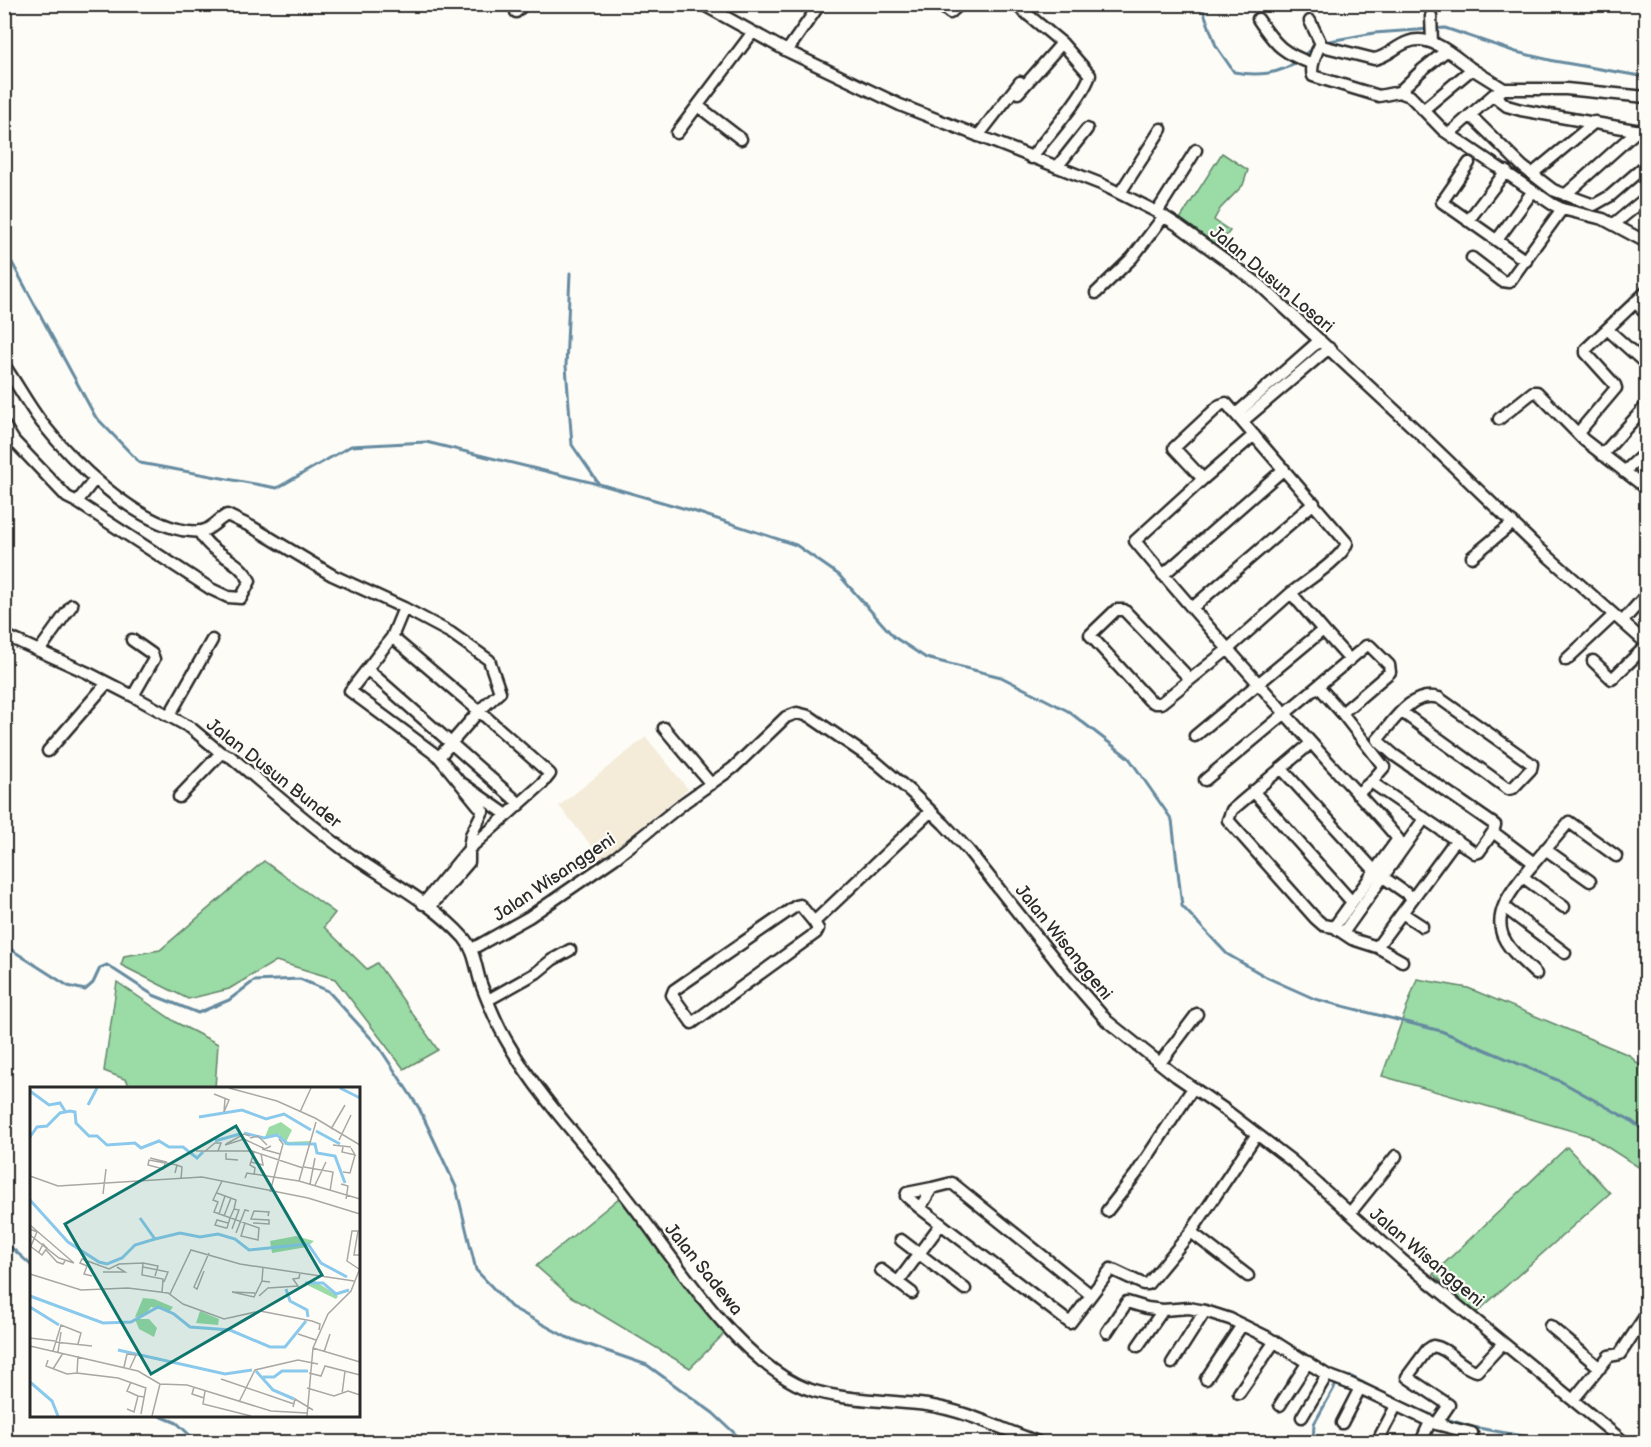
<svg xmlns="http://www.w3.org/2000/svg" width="1651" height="1447" font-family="'Balsamiq Sans',sans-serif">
	<rect width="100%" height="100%" fill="#fdfcf7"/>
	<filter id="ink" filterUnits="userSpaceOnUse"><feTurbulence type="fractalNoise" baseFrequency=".0167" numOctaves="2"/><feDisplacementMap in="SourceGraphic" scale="12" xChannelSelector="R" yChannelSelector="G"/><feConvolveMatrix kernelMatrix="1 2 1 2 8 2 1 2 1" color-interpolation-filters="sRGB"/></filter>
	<g filter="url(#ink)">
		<path fill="#f4ebd9" d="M 646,737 L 688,789 L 602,859 L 559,806 Z"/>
		<path fill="#9adba6" stroke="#628368" stroke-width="1.5" d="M 1222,153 L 1248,170 L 1243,185 L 1220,209 L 1214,220 L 1230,231 L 1218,246 L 1180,219 Z
			M 264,861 L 335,913 L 324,927 L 367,969 L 377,963 L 438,1050 L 404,1069 L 335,979 L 276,961 L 229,989 L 188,999 L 121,965 L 124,956 L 160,950 Z
			M 1417,979 L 1468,988 L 1629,1055 L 1646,1072 L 1646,1172 L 1590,1136 L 1382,1076 Z
			M 117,982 L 177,1023 L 218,1044 L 215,1088 L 129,1088 L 127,1080 L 104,1071 Z
			M 1567,1147 L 1610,1193 L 1476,1313 L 1433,1274 Z
			M 619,1198 L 682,1279 L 727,1331 L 690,1368 L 570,1296 L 536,1266 Z"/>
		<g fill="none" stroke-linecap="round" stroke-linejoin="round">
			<path stroke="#658a9f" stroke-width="3" d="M 1201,4 L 1216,46 L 1234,72 C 1255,76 1280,75 1297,61
				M 1324,42 L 1374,33 L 1445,28 L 1516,52 L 1554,61 L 1646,77
				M 1302,57 L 1315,45
				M 4,248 L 95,416 L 140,463 L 277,488 L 351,446 L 426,442 L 598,484
				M 570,273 L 566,366 L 572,445 L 599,484 L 693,511 L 796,545 L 839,575 L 894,637 L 926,658 L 1001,677 L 1068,711 L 1129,758 L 1172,820 L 1182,906 L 1227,954 L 1268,978 L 1315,999 L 1441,1031 L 1562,1082 L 1630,1120 L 1646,1132
				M 4,945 L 68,986 L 85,990 L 93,983 L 100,968 L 107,965 L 153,995 L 198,1013 L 229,1000 L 254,981 L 300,979 L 328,991 L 379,1047 L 419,1108 L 456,1187 L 476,1270 L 511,1307 L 566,1337 L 647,1365 L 713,1413 L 744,1442
				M 4,1241 L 32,1266
				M 1341,1376 L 1352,1377 L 1387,1395
				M 1422,1412 L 1473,1427 L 1528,1437 L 1544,1442
				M 160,1416 L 177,1423 L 197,1442
				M 1313,1442 L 1314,1424 L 1338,1381"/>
			<g stroke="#2b2b2b" stroke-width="15">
				<path id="minor" d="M 702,4 L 787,51 L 900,105 L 1101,184 L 1157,212 L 1179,226 L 1260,285 L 1416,430 L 1534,544 L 1646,643
					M 939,4 L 950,13 L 960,4
					M 1015,4 L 1062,43
					M 516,12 L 524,4
					M 1431,16 L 1432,42
					M 1258,19 C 1276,46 1283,53 1313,64
					M 1310,21 L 1322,46
					M 787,51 L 820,4
					M 1472,69 L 1504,89
					M 1399,92 L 1422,70 L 1446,51
					M 1018,93 L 1062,43 L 1090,75 C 1084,96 1045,139 1031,158
					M 1493,95 L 1507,106 L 1521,110 L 1646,132
					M 698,106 L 741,139
					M 1423,110 L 1472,69 C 1455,57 1431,33 1408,42 C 1396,46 1387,57 1374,59 L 1322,46 L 1319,47 C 1315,56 1310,68 1313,76 L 1379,96 L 1399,92 L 1410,96 L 1443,130 L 1552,204 L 1562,209 L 1603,219 L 1646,242
					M 1470,115 L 1523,167 L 1553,190 L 1594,205 L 1610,196 L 1646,165
					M 677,133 L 753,32
					M 1449,134 L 1493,95 L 1504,89 L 1566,89 L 1646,97
					M 978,136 L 1020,82
					M 1469,163 L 1442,202 L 1526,261
					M 1057,167 L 1087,129
					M 1532,174 L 1595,122
					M 1120,193 L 1161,129
					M 1565,195 L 1638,130
					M 1157,212 L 1196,150
					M 1468,221 L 1506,171
					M 1614,224 L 1646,198
					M 1497,240 L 1533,191
					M 1472,258 L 1502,281 L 1509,282 L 1562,209
					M 1096,293 L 1132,258 L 1164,216
					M 1635,302 L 1646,313
					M 1607,329 L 1646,364
					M 4,365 C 17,384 28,405 42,423 C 73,462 132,520 182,530 C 189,531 198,533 205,530 C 213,527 219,519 227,515 L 252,527 L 332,575 L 404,608
					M 1236,414 L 1320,340
					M 1499,419 L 1533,392 L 1537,392 L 1584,440 L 1646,488
					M 1243,421 L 1329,348
					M 4,425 L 14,441 L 67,497 L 77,502 L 95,479
					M 1578,433 L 1616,388 L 1615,385 L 1586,353 L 1586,349 L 1646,292
					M 1602,455 L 1646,406
					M 1624,472 L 1646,452
					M 1203,479 L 1254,435
					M 77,502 L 211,589 L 228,597 L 241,598 L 250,581 C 238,557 210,555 199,531
					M 1472,557 L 1513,523
					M 1163,575 L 1284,469
					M 1192,608 L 1314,503
					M 1622,622 L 1646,595
					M 1323,630 L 1350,660
					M 4,635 L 88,673 L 133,696 L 191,728 L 221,753 L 231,757 C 268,788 304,820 343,849 C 383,878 431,901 464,938 C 475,951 476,969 481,984 C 489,1005 498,1027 509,1045 C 541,1100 586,1145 625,1195 C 671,1253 729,1350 796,1384 C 828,1401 890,1400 927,1405 C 967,1411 1001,1429 1038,1442
					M 392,637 L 479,711 L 550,774 L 542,784 L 469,849 L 469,862 L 430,907
					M 132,640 L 152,654 L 154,659 L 133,696
					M 39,651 L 72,605
					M 1566,660 L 1614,615
					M 1593,661 L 1612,679 L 1646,646
					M 368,670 L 520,804
					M 1190,679 L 1124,610 L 1116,610 L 1090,635 L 1149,700 L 1155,703 L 1161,703 L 1227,650 L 1291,593
					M 1318,686 L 1342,713 L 1384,767 L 1371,782 L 1357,794
					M 169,716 L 212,640
					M 664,728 L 711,784
					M 1195,736 L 1323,630 L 1291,593 C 1305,582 1342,559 1347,543 L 1226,403 L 1220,405 L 1174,448 L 1203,479 L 1135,541 C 1193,611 1254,679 1315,747 C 1342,778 1372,807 1398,839 L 1334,927 L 1323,925 L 1315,918 L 1228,820 L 1232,810 L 1311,743
					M 48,751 L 107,683
					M 1281,768 L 1375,871
					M 1205,780 L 1366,646 L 1370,646 L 1389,665 L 1390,672 L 1342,713
					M 1371,782 L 1475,853 L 1479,852 L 1493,832 L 1495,825 L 1394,755 L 1377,740 C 1393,722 1411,690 1439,698 L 1532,764 L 1531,769 L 1513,788 L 1508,789 L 1402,712
					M 463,784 L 507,815
					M 1253,791 L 1352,902
					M 179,797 L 221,753
					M 1493,832 L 1534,863 L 1569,822 L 1616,856
					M 1545,849 L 1590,881
					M 1534,863 C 1517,884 1488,913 1506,942 C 1513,954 1526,964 1536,974
					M 1383,877 L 1413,898
					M 1523,877 L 1564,907
					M 423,904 L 469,849 L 471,835 L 483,811 L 439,757 L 350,691 L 392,637 L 404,608 L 451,633 L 489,660 L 500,692 L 479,711 L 439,757
					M 1504,907 L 1565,953
					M 1402,913 L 1422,926
					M 814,922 L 818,929 L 816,933 L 692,1023 L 672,995 L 674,990 L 796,906 L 800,905 L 814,922 L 931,811
					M 1337,929 L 1352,939 L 1377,947 L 1402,961
					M 1343,933 L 1424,819
					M 1377,947 L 1455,841
					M 472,949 L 529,917 L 615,858 L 685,802 L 733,768 L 786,717 L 797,713 L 809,716 L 876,762 L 911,792 L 944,824 L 969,851 L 1068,976 L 1107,1021 L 1176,1076 L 1224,1109 L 1292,1161 L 1402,1260 L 1624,1442
					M 488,1000 L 536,973 L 552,960 L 570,950
					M 1160,1063 L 1197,1014
					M 920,1208 L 906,1196 L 907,1193 L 932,1188
					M 1107,1211 L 1136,1174 L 1193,1088
					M 1350,1213 L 1396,1156
					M 901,1240 L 965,1289
					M 881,1270 L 912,1293
					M 1248,1276 L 1191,1232 L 1257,1134
					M 898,1282 L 941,1224
					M 1091,1295 L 952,1183 L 932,1188 L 920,1208 L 1070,1323 L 1111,1269 L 1143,1284 L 1148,1284 L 1191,1232
					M 1550,1326 L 1600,1368
					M 1107,1332 L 1127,1302 L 1147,1308 L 1163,1310 L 1189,1308 L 1205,1311 L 1230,1319 L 1267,1337 L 1327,1375 L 1351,1384 L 1436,1424 L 1449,1405 L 1407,1377 L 1427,1350 L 1433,1346 C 1450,1348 1460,1368 1477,1371 L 1503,1343
					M 1138,1346 L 1163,1310
					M 1172,1363 L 1205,1311
					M 1206,1379 L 1242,1325
					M 1239,1393 L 1275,1341
					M 1573,1400 L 1609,1356 L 1620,1354 L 1646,1315
					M 1280,1405 L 1308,1362
					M 1302,1417 L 1327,1375
					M 1342,1423 L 1360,1388
					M 1436,1424 L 1472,1433 L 1469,1442
					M 1377,1442 L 1396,1406
					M 1421,1442 L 1430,1422"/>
			</g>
			<use href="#minor" stroke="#fdfcf7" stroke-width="10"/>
		</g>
	</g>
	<g text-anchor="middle" stroke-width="4.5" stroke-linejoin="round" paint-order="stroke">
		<g font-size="18" fill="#2b2b2b" stroke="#fdfcf7">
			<text transform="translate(1272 279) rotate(40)" y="6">Jalan Dusun Losari</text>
			<text transform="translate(274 773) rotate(38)" y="6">Jalan Dusun Bunder</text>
			<text transform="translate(554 877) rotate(-34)" y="6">Jalan Wisanggeni</text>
			<text transform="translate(1064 942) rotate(51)" y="6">Jalan Wisanggeni</text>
			<text transform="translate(1427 1257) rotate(40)" y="6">Jalan Wisanggeni</text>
			<text transform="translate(704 1269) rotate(51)" y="6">Jalan Sadewa</text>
		</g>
	</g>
	<g transform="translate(30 1087)">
		<rect width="330" height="330" fill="#fdfcf7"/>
		<path d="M 251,35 L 262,43 L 256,55 L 280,54 L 280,58 L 255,58 L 249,47 L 235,50 L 239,40 ZM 266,149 L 284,154 L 277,160 L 242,166 L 240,154 ZM 285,194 L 308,209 L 306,212 L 275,197 ZM 113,211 L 124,212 L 143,220 L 140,224 L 121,220 L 114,229 L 105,230 ZM 170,224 L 189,232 L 188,238 L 166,236 ZM 105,232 L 119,232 L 127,241 L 124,250 L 109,242 Z" fill="#9adba6"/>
		<path fill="none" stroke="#8bc9ec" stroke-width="3" d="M 310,1 L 330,11M 0,4 L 19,18 L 30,16 L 35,24M 58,18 L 67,1M 169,30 L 212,23 L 236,32 L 254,27 L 281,43M 286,44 L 310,57M 214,46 L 234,51 L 247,48 L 258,57 L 285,57 L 287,66 L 305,69 L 315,96M 0,50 L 7,40 L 17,39 L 30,26 L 40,24 L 45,25 L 46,36 L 59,49 L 67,49 L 77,58 L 105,56 L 111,61 L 129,54 L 139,60 L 153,60 L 167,71 L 173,65M 185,54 L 210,47M 0,113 L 38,155 L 69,175 L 77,177 L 92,171 L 105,158 L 125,152M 110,131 L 125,152 L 150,146 L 170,150 L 188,147 L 205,152 L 219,163 L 278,157 L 291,176 L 317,190M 275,196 L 293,196 L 306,207 L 319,203M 256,202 L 260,214 L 277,223 L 278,230M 0,209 L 73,236 L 101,235 L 128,220 L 144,227 L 160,240 L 200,243 L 240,260 L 255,260 L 276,234M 0,220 L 29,238M 88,263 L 195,287 L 222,283M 226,284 L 243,303 L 264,312M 233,290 L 244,290 L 252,284 L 278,284M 0,295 L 22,314 L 28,329"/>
		<path fill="none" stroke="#a9a8a5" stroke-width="1.5" d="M 199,1 L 247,14 L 285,31 L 330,58M 184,7 L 199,13 L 194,25 L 195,12M 270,25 L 281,1M 301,42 L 315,18M 220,51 L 228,49 L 237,58M 309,53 L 321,28M 196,57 L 214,47 L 220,49M 195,58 L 214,52 L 235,62 L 241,59M 303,58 L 321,60M 313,60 L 312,65 L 325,68 L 321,61M 232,62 L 250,67M 166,64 L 222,64 L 273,81M 174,65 L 185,56 L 191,56 L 188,64M 196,66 L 196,72 L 208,73M 120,71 L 136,75 L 135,76 L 134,81 L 133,82 L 118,78 L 119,73 L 135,76 L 136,76 L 147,78M 221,75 L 233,78 L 231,67M 274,80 L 303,85 L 300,104M 313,85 L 320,86 L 325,68M 145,86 L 147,78 L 152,80 L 151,92M 224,88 L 225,81 L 220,78 L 224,65M 0,89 L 28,99 L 172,90 L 278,111 L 330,127M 215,91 L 217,86 L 269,94 L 330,112M 192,94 L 183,113 L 188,115 L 184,125 L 229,141 L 228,153 L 211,149 L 215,136M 269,94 L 286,35M 280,97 L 285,71M 311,97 L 318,99 L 316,112M 285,98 L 296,75M 240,105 L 253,57 L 249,52M 187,106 L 206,113 L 204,122 L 209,123 L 202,142M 73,107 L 76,82M 189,127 L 195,109M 194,129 L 201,111M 198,136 L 187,133 L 185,138 L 196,141 L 197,141 L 200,131 L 204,122M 223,136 L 239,137 L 239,133 L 221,132 L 224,124 L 239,125 L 238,129M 0,138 L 44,176 L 29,171 L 0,148M 0,142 L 7,145 L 1,159M 206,146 L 215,123 L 219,124M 0,159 L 12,168 L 17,161 L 13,157 L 9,165M 16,163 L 27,175 L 33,177 L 35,174M 113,180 L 138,185 L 134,195M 233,180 L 232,194 L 240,195M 329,182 L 317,174 L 322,144 L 328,144 L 324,168 L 330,168M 174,184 L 167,202 L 164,200 L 179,166M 73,185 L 95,185 L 87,180M 0,187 L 51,203 L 98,201 L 138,206 L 153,217 L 194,232 L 230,224 L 282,234 L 290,237 L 289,243M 62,189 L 54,187 L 57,179 L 50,176 L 52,172 L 79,182 L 89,177 L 113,176M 125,189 L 128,179 L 113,176 L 112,188 L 133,192 L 132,206M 225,206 L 202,205 L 224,210 L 232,194M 140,207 L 161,163 L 210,177 L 324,194M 229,209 L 238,201 L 268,199 L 263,192 L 269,191 L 270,186M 268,247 L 286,253M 0,251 L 25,254M 25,255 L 62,259M 0,259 L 108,284 L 130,297M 283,261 L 330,275M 23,264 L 31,238 L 51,246 L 48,257M 28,265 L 31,245M 294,265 L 300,247M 48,269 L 47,286 L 88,291 L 116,301M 18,273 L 16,279 L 37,287 L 47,286M 94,280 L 97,267 L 106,268 L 100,281M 23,282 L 33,266M 279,286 L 291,289 L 295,279 L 330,288M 191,292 L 264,317M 101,295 L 97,304 L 108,309M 130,297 L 157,298 L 241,324 L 277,326M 164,300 L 162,307 L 174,311M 277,301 L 304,309 L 318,304 L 330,308M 175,304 L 173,317 L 221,329M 312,307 L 315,284M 209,315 L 225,283 L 268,273 L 288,277M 263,320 L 265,312 L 283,323M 97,322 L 104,325 L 108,309 L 114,310M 111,327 L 116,300M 122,329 L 130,297M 277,329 L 283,261 L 298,227 L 321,204 L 330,181"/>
		<path fill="#0f766e" fill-opacity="0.15" stroke="#0f766e" stroke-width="3" d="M 206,39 L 292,188 L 121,287 L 35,137 Z"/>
		<rect width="330" height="330" fill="none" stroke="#2b2b2b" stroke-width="3"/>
	</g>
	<rect width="1651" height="1447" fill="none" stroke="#fdfcf7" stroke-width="24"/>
	<rect x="12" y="12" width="1627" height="1423" fill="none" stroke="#2b2b2b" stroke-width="2" filter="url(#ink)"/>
</svg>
